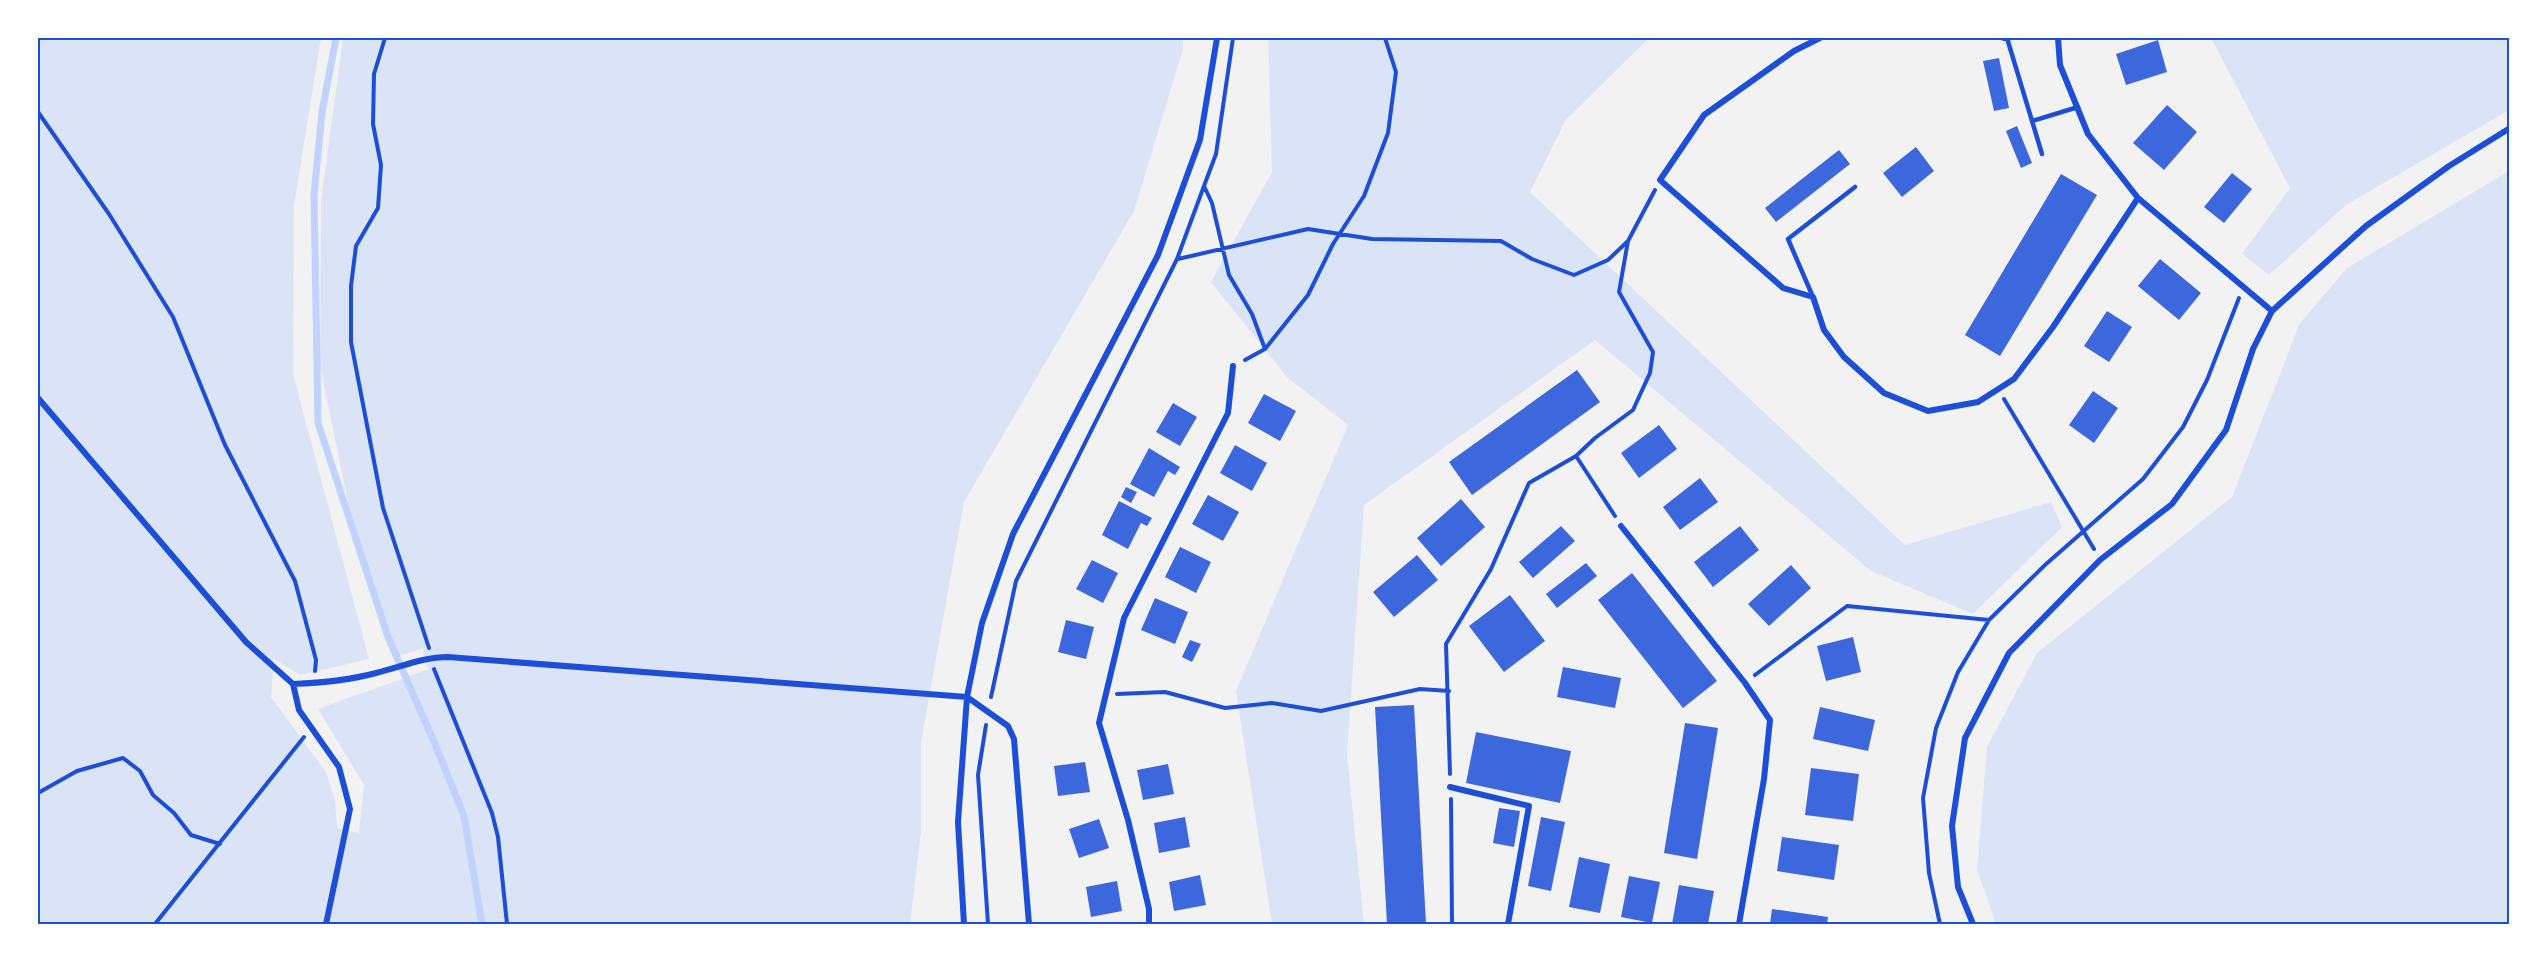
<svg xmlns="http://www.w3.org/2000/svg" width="2547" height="962" font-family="'Work Sans',sans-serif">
	<rect width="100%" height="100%" fill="#f2f2f2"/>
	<path fill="#dbe4f7" d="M 38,38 L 321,38 L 294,206 L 293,374 L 369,659 L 300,675 L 274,659 L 271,697 L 326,772 L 335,800 L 337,828 L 359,833 L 364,785 L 318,709 L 429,669 L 424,659 L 423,648 L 397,657 L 356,542 L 320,365 L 321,201 L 343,38 L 1183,38 L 1183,49 L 1134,211 L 964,502 L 921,743 L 921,831 L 910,924 L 38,924 Z
		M 1268,38 L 1649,38 L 1565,121 L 1530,192 L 1905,545 L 2051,502 L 2062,527 L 1973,614 L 1871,571 L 1595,340 L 1364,505 L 1347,754 L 1364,924 L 1272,924 L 1236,691 L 1348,425 L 1287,377 L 1211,282 L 1272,172 Z
		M 2211,38 L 2509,38 L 2509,110 L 2346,205 L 2269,275 L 2242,254 L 2290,188 Z
		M 2509,171 L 2509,924 L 1996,924 L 1977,869 L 1987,747 L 2037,653 L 2232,497 L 2300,323 L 2347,268 Z"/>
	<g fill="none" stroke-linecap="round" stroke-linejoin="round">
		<path stroke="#bfd3fe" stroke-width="7" d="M 336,38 L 322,112 L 314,195 L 318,423 L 388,637 L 435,744 L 464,816 L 482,924"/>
	</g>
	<path fill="#3d67dc" d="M 2158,40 L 2167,72 L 2126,85 L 2116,54 Z
		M 1999,58 L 2009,108 L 1994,111 L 1983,61 Z
		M 2167,105 L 2197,132 L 2164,170 L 2133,143 Z
		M 2017,126 L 2032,163 L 2021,168 L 2006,131 Z
		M 1916,147 L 1934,171 L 1902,197 L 1883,173 Z
		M 1839,150 L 1850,164 L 1776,222 L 1765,208 Z
		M 2232,173 L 2252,189 L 2224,223 L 2204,207 Z
		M 2061,174 L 2097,195 L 2000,356 L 1965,335 Z
		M 2160,259 L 2201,293 L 2179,320 L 2138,286 Z
		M 2107,311 L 2132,327 L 2109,362 L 2084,346 Z
		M 1577,370 L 1600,402 L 1472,495 L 1449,462 Z
		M 2093,391 L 2118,408 L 2094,443 L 2069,425 Z
		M 1264,394 L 1296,411 L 1280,441 L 1248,423 Z
		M 1173,403 L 1197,417 L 1180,446 L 1156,432 Z
		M 1659,425 L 1677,449 L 1639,478 L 1621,453 Z
		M 1235,445 L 1267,463 L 1252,491 L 1220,473 Z
		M 1149,448 L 1180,467 L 1175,475 L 1168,471 L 1154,497 L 1130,484 Z
		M 1700,478 L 1718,502 L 1680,530 L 1663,507 Z
		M 1126,487 L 1137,492 L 1131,503 L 1121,497 Z
		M 1208,495 L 1239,512 L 1223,541 L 1192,524 Z
		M 1461,499 L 1485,527 L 1441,566 L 1417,538 Z
		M 1119,501 L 1152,518 L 1147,526 L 1141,523 L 1128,549 L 1102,535 Z
		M 1561,526 L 1575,541 L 1533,578 L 1519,562 Z
		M 1740,526 L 1759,550 L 1713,587 L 1694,562 Z
		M 1180,547 L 1211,562 L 1196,593 L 1165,577 Z
		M 1417,555 L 1438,580 L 1394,617 L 1373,592 Z
		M 1092,560 L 1118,573 L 1103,603 L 1076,589 Z
		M 1586,563 L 1597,576 L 1557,608 L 1546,594 Z
		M 1791,565 L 1811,588 L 1769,626 L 1748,604 Z
		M 1632,573 L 1717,681 L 1683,708 L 1598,600 Z
		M 1510,595 L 1545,641 L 1504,672 L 1469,626 Z
		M 1155,598 L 1188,612 L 1175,644 L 1141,630 Z
		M 1066,620 L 1094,627 L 1086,659 L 1058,652 Z
		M 1853,637 L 1861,672 L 1826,681 L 1817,646 Z
		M 1190,640 L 1201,644 L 1192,662 L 1182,657 Z
		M 1563,667 L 1621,678 L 1615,708 L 1557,697 Z
		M 1414,705 L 1426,924 L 1387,924 L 1375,707 Z
		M 1820,707 L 1875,720 L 1868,751 L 1813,739 Z
		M 1685,723 L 1718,728 L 1697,859 L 1664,853 Z
		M 1476,732 L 1571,751 L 1560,803 L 1466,783 Z
		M 1085,762 L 1090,792 L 1058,796 L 1054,766 Z
		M 1168,764 L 1174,794 L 1143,800 L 1137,770 Z
		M 1811,768 L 1859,774 L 1853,821 L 1805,815 Z
		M 1499,808 L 1520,811 L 1514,847 L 1493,843 Z
		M 1185,817 L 1190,847 L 1159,853 L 1154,823 Z
		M 1541,817 L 1565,822 L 1551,891 L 1528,886 Z
		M 1099,819 L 1109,848 L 1079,858 L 1069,829 Z
		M 1782,837 L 1839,845 L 1834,880 L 1777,871 Z
		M 1579,857 L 1610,864 L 1600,913 L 1569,907 Z
		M 1200,875 L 1206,905 L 1174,911 L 1169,882 Z
		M 1629,876 L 1660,882 L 1652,923 L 1621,917 Z
		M 1117,881 L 1122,911 L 1091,917 L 1086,887 Z
		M 1679,885 L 1714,891 L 1708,924 L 1672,924 Z
		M 1772,909 L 1828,917 L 1827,924 L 1770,924 Z"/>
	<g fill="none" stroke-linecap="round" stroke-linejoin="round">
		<path stroke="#1d4ed8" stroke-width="4" d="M 385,38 L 374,74 L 373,124 L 381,165 L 378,208 L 356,246 L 351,286 L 351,342 L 383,508 L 429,648
			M 38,112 L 109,214 L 173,317 L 225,445 L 295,581 L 316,660 L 315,671
			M 1204,186 L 1212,203 L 1229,275 L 1252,314 L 1265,349 L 1245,360
			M 1178,259 L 1308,229 L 1372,239 L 1501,241 L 1532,259 L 1574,275 L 1608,260 L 1628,241
			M 1265,349 L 1308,295 L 1333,244 L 1364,196 L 1388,133 L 1396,72 L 1385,38
			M 2004,399 L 2094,549
			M 1576,456 L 1615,516
			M 434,669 L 492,813 L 498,837 L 507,924
			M 1755,675 L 1847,606 L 1989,620
			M 1117,694 L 1165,692 L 1225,708 L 1272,703 L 1321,711 L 1420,689 L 1449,691
			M 991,697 L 1016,581 L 1177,259 L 1204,186 L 1216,154 L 1233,38
			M 986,725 L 978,775 L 988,924
			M 1450,774 L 1446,644 L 1491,569 L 1529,483 L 1576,456 L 1595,438 L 1633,410 L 1650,373 L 1653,352 L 1619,292 L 1628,241 L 1655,190
			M 38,793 L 77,771 L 123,758 L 140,771 L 153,795 L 174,813 L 191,835 L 220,844
			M 1451,799 L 1452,924
			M 155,924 L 304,737
			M 1940,924 L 1929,873 L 1923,798 L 1936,728 L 1958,672 L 1989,620 L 2045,565 L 2143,479 L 2183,427 L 2207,380 L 2239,298"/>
		<path stroke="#1d4ed8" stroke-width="4.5" d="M 2007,38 L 2042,154
			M 2032,121 L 2078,107
			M 1813,297 L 1788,239 L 1855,187"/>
		<path stroke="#1d4ed8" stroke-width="6" d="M 1820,38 L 1794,51 L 1704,115 L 1660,180 L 1783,288 L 1813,297 L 1824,330 L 1844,357 L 1884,393 L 1928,411 L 1978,402 L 2014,379 L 2053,327 L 2138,198
			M 2004,38 L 2008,38
			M 2058,38 L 2060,65 L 2088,134 L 2138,198 L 2272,311
			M 38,398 L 246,642 L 293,684 C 320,683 350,680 376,673 C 401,667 423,657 448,657 L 967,697 L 1008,726 L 1014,739 L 1029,924
			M 1621,526 L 1745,683 L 1770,720 L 1764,779 L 1739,924
			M 293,684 L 299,710 L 339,767 L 350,809 L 326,924
			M 1450,787 L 1529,806 L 1508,924
			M 964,924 L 958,822 L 967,697 L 982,623 L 1013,534 L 1158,255 L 1200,140 L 1217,38
			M 1149,924 L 1149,909 L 1128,820 L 1099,723 L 1124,618 L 1228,413 L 1233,366
			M 1973,924 L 1958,887 L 1952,826 L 1965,738 L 2009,653 L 2100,560 L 2172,504 L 2226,430 L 2253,349 L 2272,311 L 2366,226 L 2449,166 L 2510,128"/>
	</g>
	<rect width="2547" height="962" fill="none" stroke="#ffffff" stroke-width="78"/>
	<rect x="39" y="39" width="2469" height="884" fill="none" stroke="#1d4ed8" stroke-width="2"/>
</svg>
